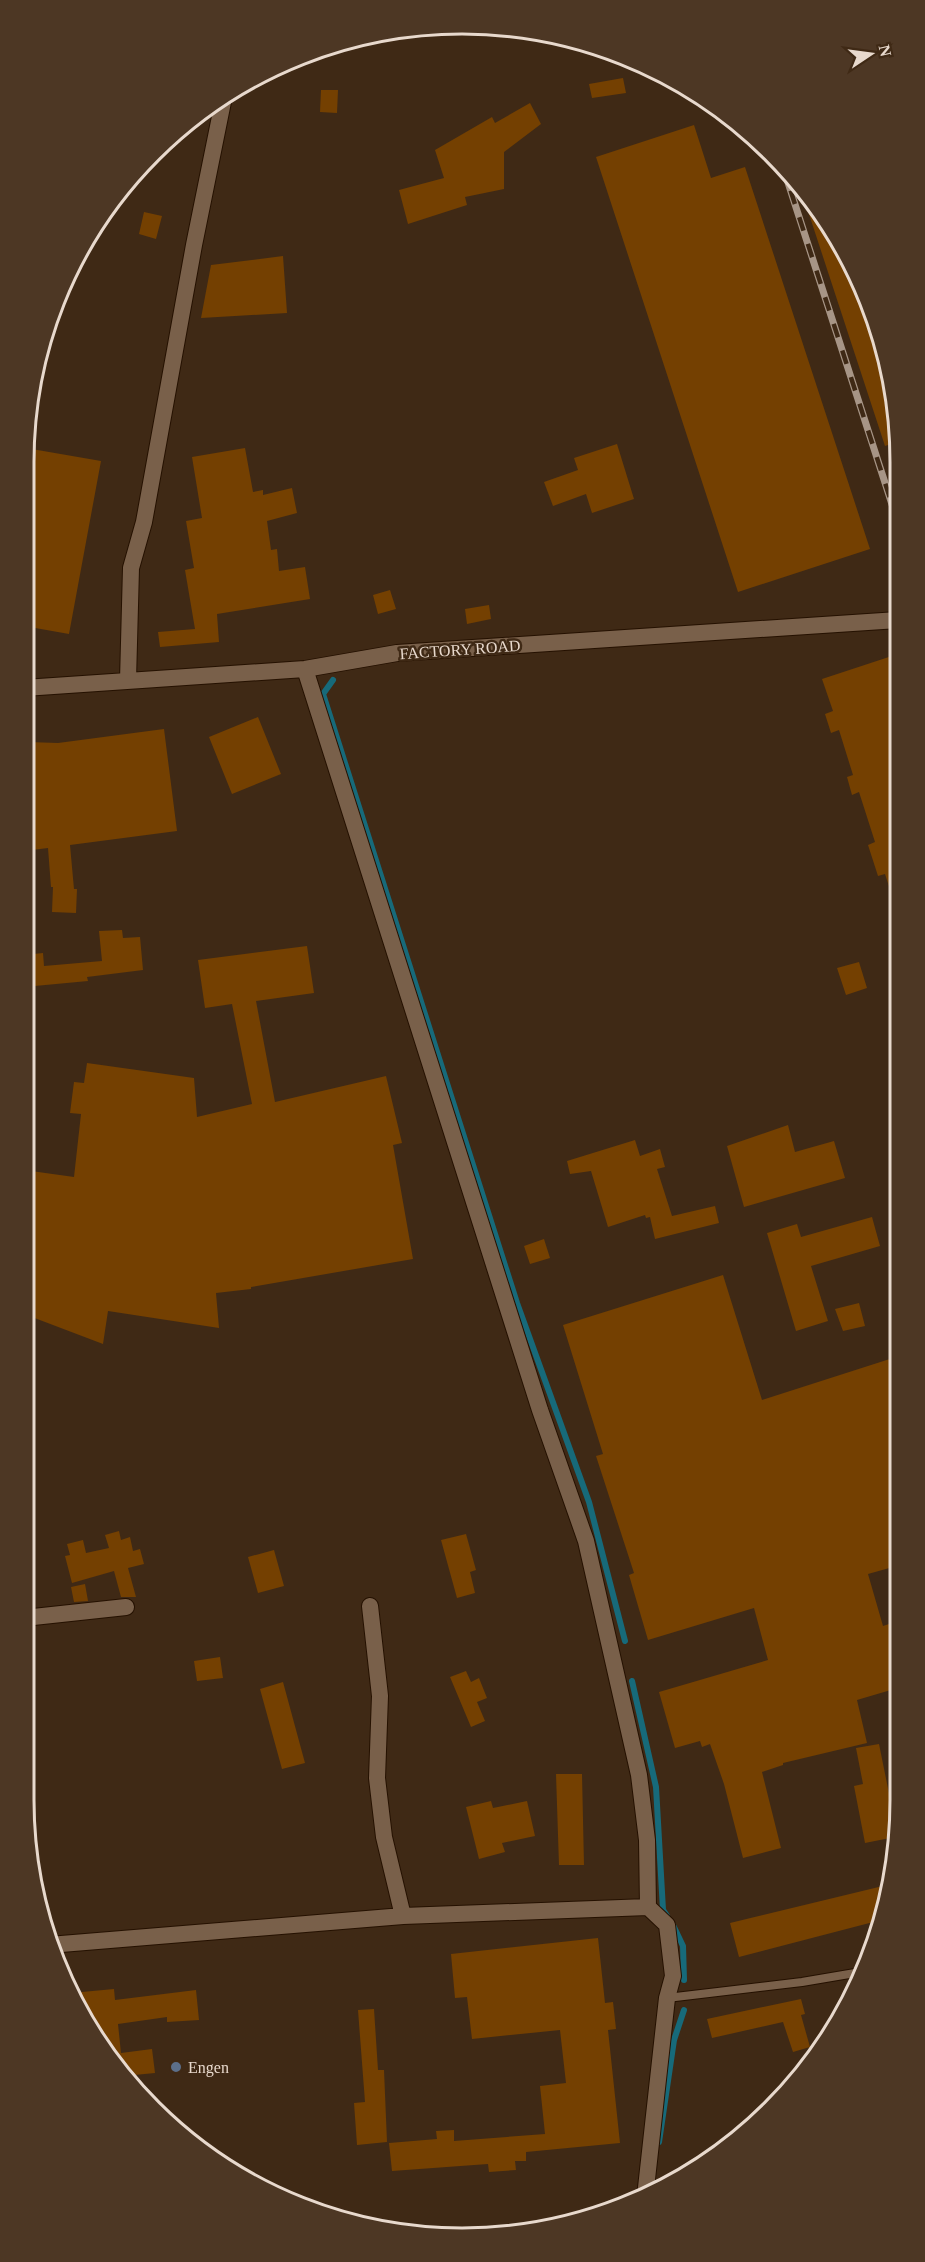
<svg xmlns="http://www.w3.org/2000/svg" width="925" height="2262" font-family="'Times New Roman',serif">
	<rect width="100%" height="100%" fill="#3f2915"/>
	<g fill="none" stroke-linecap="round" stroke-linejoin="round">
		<path stroke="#176a7a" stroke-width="6" d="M 333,680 L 323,694 L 517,1303 L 589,1502 L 625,1641
			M 632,1681 L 656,1787 L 663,1910 L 667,1916
			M 673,1925 L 683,1946 L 684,1980
			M 659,2142 L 674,2040 L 684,2010"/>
	</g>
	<path fill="#744001" d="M 623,78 L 626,93 L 592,98 L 589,84 Z
		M 321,90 L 338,90 L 337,113 L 320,112 Z
		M 530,103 L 541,124 L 504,152 L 504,189 L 465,197 L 467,205 L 408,224 L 399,190 L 444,178 L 435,150 L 492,117 L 495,123 Z
		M 694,125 L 711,178 L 745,167 L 870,549 L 738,592 L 596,157 Z
		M 812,206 L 867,294 L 897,405 L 897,442 L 885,446 L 807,208 Z
		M 144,212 L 162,216 L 156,239 L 139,234 Z
		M 283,256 L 287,313 L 201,318 L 211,265 Z
		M 617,444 L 634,499 L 592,513 L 586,494 L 553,506 L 544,482 L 578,470 L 574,458 Z
		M 26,448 L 101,461 L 69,634 L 24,626 L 24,462 Z
		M 245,448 L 253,492 L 263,490 L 263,495 L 292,488 L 297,513 L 267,521 L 271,550 L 277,549 L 279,571 L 305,567 L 310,599 L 217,614 L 219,642 L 160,647 L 158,632 L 195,629 L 185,570 L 194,568 L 186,521 L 202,518 L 192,457 Z
		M 390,590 L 396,609 L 378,614 L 373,595 Z
		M 489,605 L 491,619 L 467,624 L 465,609 Z
		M 898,654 L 899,904 L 895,905 L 885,874 L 878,876 L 868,845 L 875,842 L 859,792 L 852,795 L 847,777 L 853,775 L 839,730 L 831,733 L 825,714 L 833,711 L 822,679 Z
		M 258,717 L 281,774 L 232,794 L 209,737 Z
		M 164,729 L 177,831 L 70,845 L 74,889 L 77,889 L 76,913 L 52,912 L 53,887 L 51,887 L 48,848 L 24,851 L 24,787 L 28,742 L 58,743 Z
		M 122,930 L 123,938 L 140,937 L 143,970 L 87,977 L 88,981 L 24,987 L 24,955 L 43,953 L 44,966 L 102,961 L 99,931 Z
		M 307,946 L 314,993 L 256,1001 L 275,1102 L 386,1076 L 402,1143 L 393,1145 L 413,1259 L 251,1287 L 251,1289 L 216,1293 L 219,1328 L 108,1311 L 103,1344 L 24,1314 L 24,1170 L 74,1177 L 81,1114 L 70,1113 L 74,1082 L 84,1083 L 87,1063 L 194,1078 L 197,1117 L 252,1104 L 232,1004 L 205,1008 L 198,960 Z
		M 859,962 L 867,988 L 846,995 L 837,968 Z
		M 788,1125 L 795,1152 L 834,1141 L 845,1178 L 744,1207 L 727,1146 Z
		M 635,1140 L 640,1156 L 660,1149 L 665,1167 L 657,1169 L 672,1216 L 715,1206 L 719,1223 L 655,1239 L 650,1217 L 646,1218 L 645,1215 L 608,1227 L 591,1171 L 570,1174 L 567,1161 Z
		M 872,1217 L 880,1246 L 811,1266 L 828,1321 L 796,1331 L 767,1233 L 797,1224 L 801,1237 Z
		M 544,1239 L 550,1258 L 530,1264 L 524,1246 Z
		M 723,1275 L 762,1400 L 896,1357 L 900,1369 L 900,1565 L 868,1574 L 883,1626 L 901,1620 L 901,1687 L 857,1700 L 867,1743 L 783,1763 L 783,1765 L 762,1772 L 781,1848 L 743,1858 L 724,1784 L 710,1744 L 702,1747 L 700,1741 L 675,1748 L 659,1692 L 768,1660 L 754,1608 L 648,1640 L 629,1575 L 634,1573 L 596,1456 L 603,1454 L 563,1325 Z
		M 859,1303 L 865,1326 L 843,1331 L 835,1309 Z
		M 119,1531 L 121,1540 L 130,1537 L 133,1551 L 140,1549 L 144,1564 L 128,1568 L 136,1597 L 121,1597 L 114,1571 L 72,1583 L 65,1556 L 70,1555 L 67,1544 L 83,1540 L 86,1553 L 109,1548 L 105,1535 Z
		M 466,1534 L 476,1570 L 470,1572 L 475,1593 L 457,1598 L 441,1540 Z
		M 274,1550 L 284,1586 L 258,1593 L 248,1557 Z
		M 85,1584 L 88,1601 L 74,1602 L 71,1587 Z
		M 220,1657 L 223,1678 L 197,1681 L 194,1661 Z
		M 466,1671 L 471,1682 L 479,1678 L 487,1698 L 477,1702 L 485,1721 L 471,1727 L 450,1677 Z
		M 283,1682 L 305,1763 L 282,1769 L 260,1689 Z
		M 879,1744 L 896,1828 L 895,1837 L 865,1843 L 854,1786 L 863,1784 L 856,1748 Z
		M 556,1774 L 582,1774 L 584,1865 L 559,1865 Z
		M 491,1801 L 493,1808 L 527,1801 L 535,1836 L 502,1843 L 505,1852 L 479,1859 L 466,1807 Z
		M 887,1885 L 881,1920 L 739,1957 L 730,1923 Z
		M 598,1938 L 605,2003 L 613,2002 L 616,2029 L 608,2030 L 620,2143 L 526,2152 L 526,2161 L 515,2161 L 516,2170 L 489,2172 L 488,2164 L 392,2171 L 389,2143 L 437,2139 L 436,2131 L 454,2130 L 454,2141 L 545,2134 L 540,2086 L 566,2083 L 560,2030 L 472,2039 L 467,1997 L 455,1998 L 451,1954 Z
		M 114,1989 L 115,2000 L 196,1990 L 199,2020 L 167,2022 L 167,2017 L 118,2024 L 121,2053 L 152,2049 L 155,2073 L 124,2076 L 83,2018 L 71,1993 Z
		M 801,1999 L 805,2014 L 801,2015 L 810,2047 L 793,2052 L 783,2022 L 712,2038 L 707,2019 Z
		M 374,2009 L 378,2070 L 384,2070 L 387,2142 L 357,2145 L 354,2103 L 365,2102 L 358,2010 Z"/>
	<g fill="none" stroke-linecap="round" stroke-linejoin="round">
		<g stroke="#251100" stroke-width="10">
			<path id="service" d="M 667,1998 L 802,1982 L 861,1972"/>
		</g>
		<g stroke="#251100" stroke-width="18">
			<path id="minor" d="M 305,669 L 540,1410 L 586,1541 L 639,1775 L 647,1840 L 648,1907 L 667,1925 L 673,1976 L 667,1998 L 645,2197
				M 128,680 L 131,568 L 144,522 L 194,245 L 224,97
				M 24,688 L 305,669 L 397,653 L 898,620
				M 370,1606 L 380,1696 L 377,1778 L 384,1837 L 403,1916
				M 24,1618 L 126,1607
				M 49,1945 L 403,1916 L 648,1907"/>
		</g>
		<use href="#service" stroke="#79604a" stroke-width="8"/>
		<use href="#minor" stroke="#79604a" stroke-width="16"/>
		<g stroke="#a79586" stroke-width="7">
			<path id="rail" d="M 782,164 L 898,523"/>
		</g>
		<use href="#rail" stroke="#3f2915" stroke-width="4.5" stroke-dasharray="14" stroke-linecap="butt"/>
	</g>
	<circle fill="#5c6f8a" stroke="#3f2915" stroke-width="2" cx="176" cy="2067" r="6"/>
	<g text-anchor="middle" stroke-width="5" stroke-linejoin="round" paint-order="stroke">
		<g font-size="16" fill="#e8d9cd" stroke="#3f2915">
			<text transform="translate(460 649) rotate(-4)" y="6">FACTORY ROAD</text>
		</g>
		<g font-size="16" fill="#e8d9cd" stroke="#3f2915" text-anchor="start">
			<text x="188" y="2073">Engen</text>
		</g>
	</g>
	<path d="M0 0H925V2262H0ZM462 34H462A428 428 0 0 1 890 462V1800A428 428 0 0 1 462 2228H462A428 428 0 0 1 34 1800V462A428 428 0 0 1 462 34Z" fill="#4d3724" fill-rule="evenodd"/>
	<path fill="none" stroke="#e8d9cd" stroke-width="3" d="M462 34H462A428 428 0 0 1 890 462V1800A428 428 0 0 1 462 2228H462A428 428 0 0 1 34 1800V462A428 428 0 0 1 462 34Z"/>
	<g transform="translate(871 54) rotate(77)" stroke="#3f2915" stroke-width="4.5" paint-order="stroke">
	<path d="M0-4.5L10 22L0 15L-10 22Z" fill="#e8d9cd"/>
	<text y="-9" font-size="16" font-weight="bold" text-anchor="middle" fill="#e8d9cd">N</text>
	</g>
</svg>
